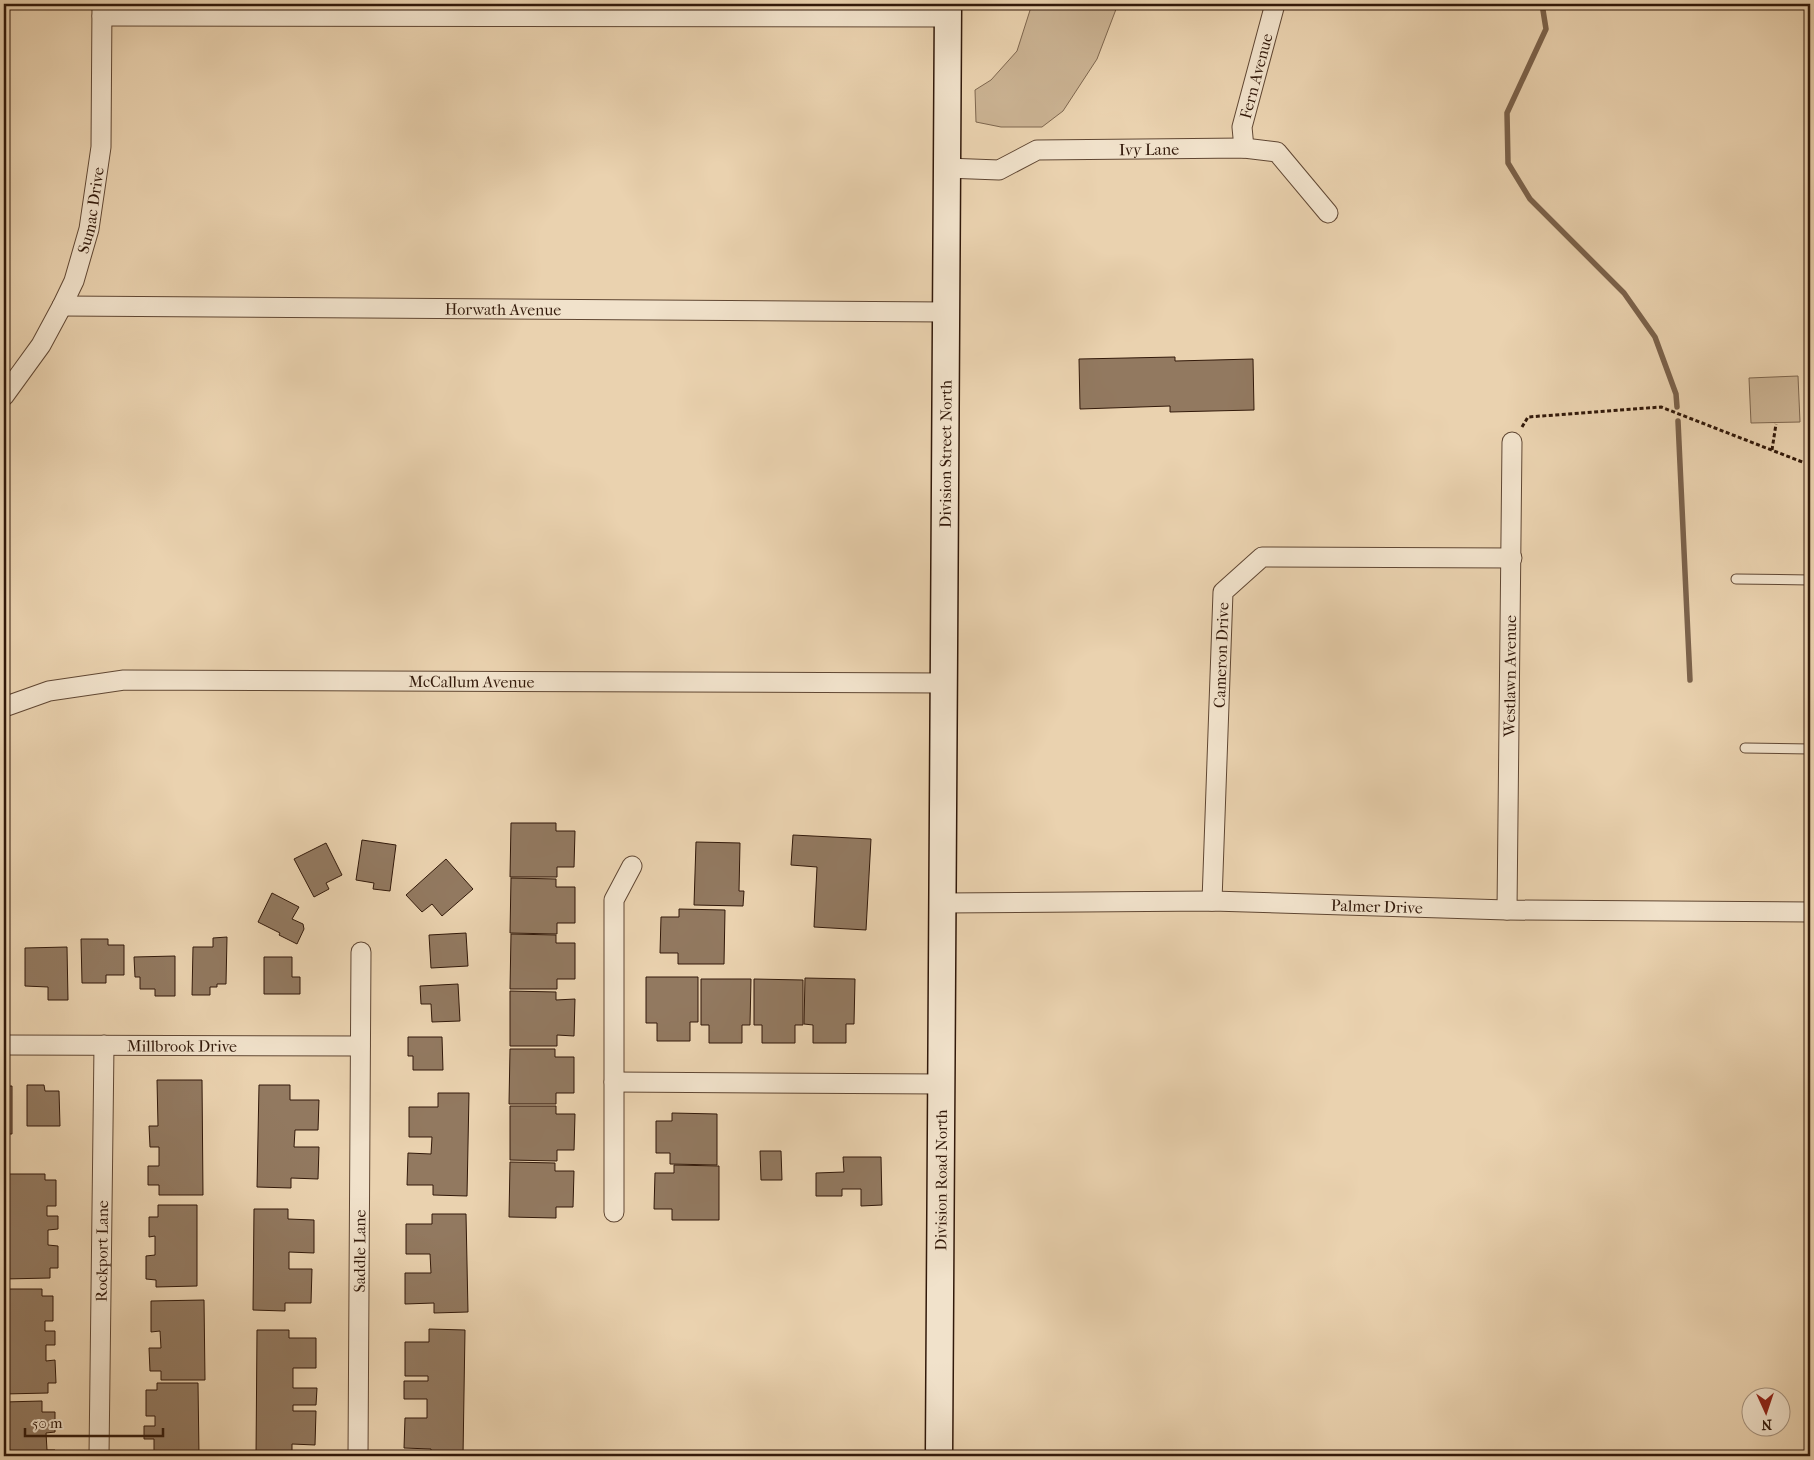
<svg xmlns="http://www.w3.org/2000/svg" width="1814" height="1460" font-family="'IM FELL French Canon',serif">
	<rect width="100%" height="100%" fill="#ead2af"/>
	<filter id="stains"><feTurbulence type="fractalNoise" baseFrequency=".004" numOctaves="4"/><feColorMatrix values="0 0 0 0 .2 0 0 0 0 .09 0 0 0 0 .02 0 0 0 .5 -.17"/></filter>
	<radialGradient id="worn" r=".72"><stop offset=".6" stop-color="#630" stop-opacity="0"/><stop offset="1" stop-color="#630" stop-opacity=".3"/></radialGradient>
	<path fill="#cbb393" stroke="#7e664e" d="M 1032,4 L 1118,4 L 1097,59 L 1063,111 L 1042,127 L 1001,127 L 976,122 L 975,90 L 991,80 L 1017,51 Z
		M 1798,376 L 1800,422 L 1751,423 L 1749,378 Z"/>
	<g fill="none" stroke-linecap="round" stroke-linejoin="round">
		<path stroke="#7b624b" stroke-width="5.5" d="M 1542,4 L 1546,29 L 1507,113 L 1508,163 L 1530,199 L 1624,293 L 1655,337 L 1676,394 L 1677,407
			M 1678,421 L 1690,680"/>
	</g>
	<path fill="#927960" stroke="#32190a" d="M 1175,357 L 1175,361 L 1253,359 L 1254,410 L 1170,412 L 1170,406 L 1080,409 L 1079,359 Z
		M 511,823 L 556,823 L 556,831 L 575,831 L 574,867 L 557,867 L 557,877 L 510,877 Z
		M 793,835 L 871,839 L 866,930 L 814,927 L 817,867 L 791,865 Z
		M 362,840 L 396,845 L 390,891 L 373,889 L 374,883 L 356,880 Z
		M 696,842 L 740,843 L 739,891 L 744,891 L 743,906 L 694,905 Z
		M 326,843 L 342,875 L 326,883 L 329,889 L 314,897 L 294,859 Z
		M 446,859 L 473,889 L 442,916 L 432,904 L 422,912 L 406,895 Z
		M 511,878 L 556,879 L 556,887 L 575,887 L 575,923 L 557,923 L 557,934 L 510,933 Z
		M 272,893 L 299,907 L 292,919 L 303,924 L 304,929 L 297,944 L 279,935 L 280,933 L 258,922 Z
		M 679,909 L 725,910 L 724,964 L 678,964 L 678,953 L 660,953 L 661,917 L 679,917 Z
		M 466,933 L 468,966 L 431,968 L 429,935 Z
		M 511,934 L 556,935 L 556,943 L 575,943 L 575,979 L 557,979 L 557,989 L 510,989 Z
		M 227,937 L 226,984 L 217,984 L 217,987 L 210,987 L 210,995 L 192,995 L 193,947 L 213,947 L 213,938 Z
		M 81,939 L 108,939 L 108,945 L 124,945 L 124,975 L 106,975 L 106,983 L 82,983 Z
		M 4,945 L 7,945 L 8,999 L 4,999 Z
		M 67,947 L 68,1000 L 48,1000 L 48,987 L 25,986 L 25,948 Z
		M 175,956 L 175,996 L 155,996 L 155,989 L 140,989 L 140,977 L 135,977 L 134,957 Z
		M 264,957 L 292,957 L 292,977 L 300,977 L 300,994 L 264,994 Z
		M 646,977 L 698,977 L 698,1022 L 690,1022 L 690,1041 L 657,1041 L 657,1023 L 646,1023 Z
		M 805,978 L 855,979 L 854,1024 L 846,1024 L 846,1043 L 813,1043 L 813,1025 L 804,1024 Z
		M 701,979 L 751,979 L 750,1025 L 742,1025 L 742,1043 L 709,1043 L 709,1025 L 701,1025 Z
		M 754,979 L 803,980 L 803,1025 L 795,1025 L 795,1043 L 762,1043 L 762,1025 L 754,1025 Z
		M 458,984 L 460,1021 L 432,1022 L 431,1004 L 421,1004 L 420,986 Z
		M 510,991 L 556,992 L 556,1000 L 575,999 L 574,1036 L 557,1035 L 557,1046 L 510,1046 Z
		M 408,1037 L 442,1037 L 443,1070 L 413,1070 L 413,1056 L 408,1056 Z
		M 510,1049 L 555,1049 L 555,1057 L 574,1057 L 574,1093 L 556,1093 L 556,1104 L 509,1104 Z
		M 157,1080 L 202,1080 L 203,1195 L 159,1195 L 159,1185 L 148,1185 L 148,1166 L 159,1166 L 159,1147 L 150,1147 L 149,1126 L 158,1126 Z
		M 27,1085 L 44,1085 L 45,1091 L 59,1091 L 60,1126 L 27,1126 Z
		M 259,1085 L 290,1085 L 290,1100 L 319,1100 L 318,1130 L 295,1130 L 294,1147 L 319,1147 L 318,1179 L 291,1178 L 291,1188 L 257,1187 Z
		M 4,1086 L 12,1086 L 12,1134 L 4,1134 Z
		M 438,1093 L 469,1093 L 467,1196 L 433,1195 L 433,1185 L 407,1185 L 408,1153 L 431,1154 L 432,1137 L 409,1137 L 409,1107 L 438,1107 Z
		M 510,1106 L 556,1106 L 556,1114 L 575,1114 L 574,1150 L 557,1150 L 557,1161 L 510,1160 Z
		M 672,1113 L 717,1114 L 717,1165 L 670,1164 L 670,1153 L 656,1153 L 656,1121 L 672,1121 Z
		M 760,1151 L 781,1151 L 782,1180 L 761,1180 Z
		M 843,1157 L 881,1157 L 882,1205 L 861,1206 L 861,1189 L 842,1189 L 842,1196 L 816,1196 L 816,1173 L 844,1172 Z
		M 510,1162 L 555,1163 L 555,1171 L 574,1171 L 573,1207 L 556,1207 L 556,1218 L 509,1217 Z
		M 674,1165 L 719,1166 L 719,1220 L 672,1220 L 672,1209 L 654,1209 L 655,1173 L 674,1173 Z
		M 4,1174 L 45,1174 L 45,1180 L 56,1180 L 56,1206 L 47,1206 L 47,1216 L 58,1216 L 58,1229 L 48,1230 L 48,1245 L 58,1246 L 58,1268 L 50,1268 L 50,1278 L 4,1279 Z
		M 158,1205 L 197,1205 L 197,1286 L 156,1287 L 156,1280 L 146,1279 L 146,1256 L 155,1255 L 155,1236 L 149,1237 L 149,1217 L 158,1217 Z
		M 254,1209 L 288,1209 L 288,1219 L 314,1220 L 314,1253 L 289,1252 L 289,1269 L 312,1269 L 311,1303 L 285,1303 L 285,1311 L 253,1310 Z
		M 432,1214 L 466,1214 L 468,1312 L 434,1313 L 434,1303 L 405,1304 L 405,1273 L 431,1273 L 430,1254 L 406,1254 L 406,1224 L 432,1224 Z
		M 4,1289 L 42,1289 L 42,1296 L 53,1296 L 53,1321 L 45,1321 L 45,1331 L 55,1331 L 55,1345 L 46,1345 L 46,1361 L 55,1360 L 56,1383 L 48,1383 L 48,1393 L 4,1394 Z
		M 204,1300 L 205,1380 L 161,1380 L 161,1371 L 150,1371 L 149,1348 L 161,1348 L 160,1331 L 151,1332 L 151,1301 Z
		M 429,1329 L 465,1330 L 463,1456 L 431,1456 L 431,1449 L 404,1448 L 405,1418 L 427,1418 L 427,1399 L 404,1399 L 404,1381 L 428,1381 L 428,1376 L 405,1376 L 405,1342 L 429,1342 Z
		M 257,1330 L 289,1330 L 289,1338 L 316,1338 L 316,1368 L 293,1368 L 293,1388 L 317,1388 L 316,1405 L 293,1405 L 293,1411 L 316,1411 L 315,1445 L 292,1444 L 292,1456 L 256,1456 Z
		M 157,1383 L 198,1383 L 199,1456 L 144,1456 L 154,1455 L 154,1439 L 144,1439 L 144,1426 L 155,1426 L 155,1416 L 146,1416 L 146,1390 L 157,1390 Z
		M 42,1401 L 42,1412 L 55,1412 L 55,1432 L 46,1433 L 47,1450 L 55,1450 L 55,1456 L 4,1456 L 4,1402 Z"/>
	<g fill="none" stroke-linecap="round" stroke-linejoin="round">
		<g stroke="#604733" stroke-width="11">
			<path id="lane" d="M 1736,579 L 1810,580
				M 1745,748 L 1810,749"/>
		</g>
		<g stroke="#604733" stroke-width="21">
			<g id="street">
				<path d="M 102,16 L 947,17"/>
				<path id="s1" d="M 1244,148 L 1242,127 L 1275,4"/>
				<path id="s2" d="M 946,168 L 999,170 L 1037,150 L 1244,148 L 1277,152 L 1328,213"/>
				<path id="s3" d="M 62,306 L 945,312"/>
				<path id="s4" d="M 4,396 L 41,345 L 62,306 L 74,281 L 89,229 L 101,147 L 102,5"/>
				<path id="s5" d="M 4,707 L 49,691 L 124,680 L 943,683"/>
				<path id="s6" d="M 1212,901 L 1223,592 L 1262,557 L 1512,558"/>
				<path id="s7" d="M 943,903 L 1212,901 L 1507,910 L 1810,912"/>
				<path id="s8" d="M 1507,910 L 1512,442"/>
				<path id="s9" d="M 4,1045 L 360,1046"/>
				<path d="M 614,1082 L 940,1084"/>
				<path d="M 614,1212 L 614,900 L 632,866"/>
				<path id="s10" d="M 99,1456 L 104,1045"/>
				<path id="s11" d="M 358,1456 L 361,952"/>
			</g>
		</g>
		<g stroke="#32190a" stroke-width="29">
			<g id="secondary">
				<path id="s12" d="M 939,1456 L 948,4"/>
			</g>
		</g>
		<path stroke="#32190a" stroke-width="3" stroke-dasharray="4 2.5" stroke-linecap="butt" d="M 1522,427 L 1528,417 L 1661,407 L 1810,465
			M 1772,450 L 1776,424"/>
		<use href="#lane" stroke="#f1e2cb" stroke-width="9"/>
		<use href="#street" stroke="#f1e2cb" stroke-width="19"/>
		<use href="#secondary" stroke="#f1e2cb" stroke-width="26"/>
	</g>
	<g text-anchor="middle" stroke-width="4" stroke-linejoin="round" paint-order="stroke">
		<g font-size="16" fill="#32190a" stroke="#f1e2cb">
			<text dy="6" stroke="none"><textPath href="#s1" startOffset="74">Fern Avenue</textPath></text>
			<text dy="6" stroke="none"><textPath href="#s2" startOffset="208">Ivy Lane</textPath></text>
			<text dy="6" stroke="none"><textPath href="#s4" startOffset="208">Sumac Drive</textPath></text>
			<text dy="6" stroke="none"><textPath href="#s3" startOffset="441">Horwath Avenue</textPath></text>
			<text dy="6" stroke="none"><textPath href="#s12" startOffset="1002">Division Street North</textPath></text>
			<text dy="6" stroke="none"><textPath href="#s6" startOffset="246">Cameron Drive</textPath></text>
			<text dy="6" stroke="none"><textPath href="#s8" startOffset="234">Westlawn Avenue</textPath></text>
			<text dy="6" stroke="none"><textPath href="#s5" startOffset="471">McCallum Avenue</textPath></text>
			<text dy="6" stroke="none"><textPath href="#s7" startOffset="434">Palmer Drive</textPath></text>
			<text dy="6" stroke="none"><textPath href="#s9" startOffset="178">Millbrook Drive</textPath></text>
			<text dy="6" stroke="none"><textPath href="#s12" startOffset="276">Division Road North</textPath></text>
			<text dy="6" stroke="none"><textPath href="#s10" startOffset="205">Rockport Lane</textPath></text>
			<text dy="6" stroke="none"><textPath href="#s11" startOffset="205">Saddle Lane</textPath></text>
		</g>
	</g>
	<rect width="1814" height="1460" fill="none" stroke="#ead2af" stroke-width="20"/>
	<rect x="5" y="5" width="1804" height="1450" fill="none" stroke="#32190a" stroke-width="2.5"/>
	<rect x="10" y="10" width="1794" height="1440" fill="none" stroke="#32190a"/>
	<g transform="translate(1766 1412) rotate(177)"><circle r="24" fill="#f1e2cb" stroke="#a5927e"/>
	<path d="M0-4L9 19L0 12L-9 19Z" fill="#8f2418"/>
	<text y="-8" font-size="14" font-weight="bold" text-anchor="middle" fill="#32190a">N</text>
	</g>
	<path d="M25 1428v8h138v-8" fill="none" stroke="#32190a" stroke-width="2.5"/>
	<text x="32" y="1428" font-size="15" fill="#32190a" stroke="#f1e2cb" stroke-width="4" paint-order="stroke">50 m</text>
	<rect width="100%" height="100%" filter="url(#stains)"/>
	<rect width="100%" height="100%" fill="url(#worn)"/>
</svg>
